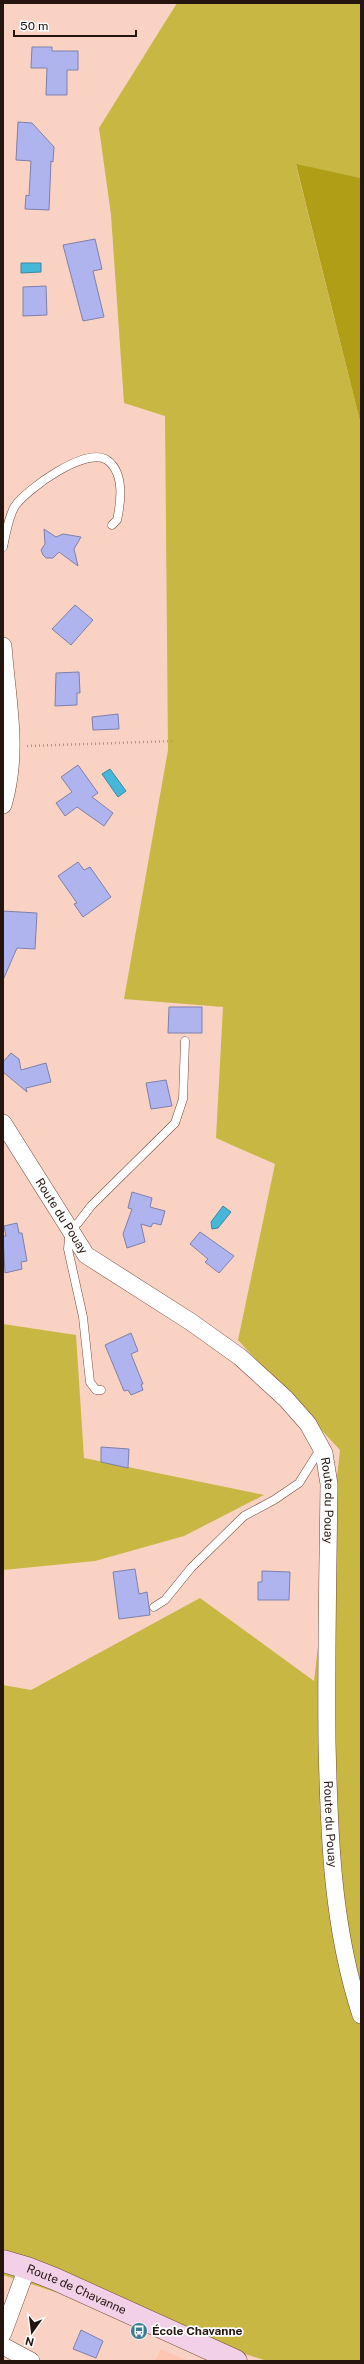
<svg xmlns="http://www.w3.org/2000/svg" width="364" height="2364" font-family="'Public Sans',sans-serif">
	<rect width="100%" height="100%" fill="#f9d2c4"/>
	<path fill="#fec6b2" d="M 161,2349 L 188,2361 L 155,2361 Z"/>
	<path fill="#c8b743" d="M 177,3 L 360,3 L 361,7 L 361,178 L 296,165 L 361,425 L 361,2361 L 267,2361 L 3,2275 L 3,1685 L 31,1690 L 200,1598 L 314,1681 L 340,1450 L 238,1340 L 275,1164 L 216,1138 L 223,1007 L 124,999 L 168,750 L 165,416 L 124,403 L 111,215 L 99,128 Z
		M 3,1324 L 76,1335 L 84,1458 L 264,1495 L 184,1536 L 95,1561 L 3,1570 Z"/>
	<path fill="#af9e16" d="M 296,164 L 361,178 L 361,425 Z"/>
	<path fill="#45b8da" stroke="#3c879d" d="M 21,263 L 41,263 L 41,272 L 21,273 Z
		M 110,769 L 126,791 L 118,797 L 102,774 Z
		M 223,1206 L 231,1212 L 218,1228 L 212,1229 L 211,1222 Z"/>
	<path fill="#afb3ee" stroke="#7e81a9" d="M 32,47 L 52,47 L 52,51 L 78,51 L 78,70 L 67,70 L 67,95 L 46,95 L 47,68 L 31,68 Z
		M 18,122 L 32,123 L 54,147 L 53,162 L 51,161 L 49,210 L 25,209 L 26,195 L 29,196 L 31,161 L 16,160 Z
		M 95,239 L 102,269 L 93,271 L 104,317 L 83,321 L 63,245 Z
		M 46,286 L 47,315 L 23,316 L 23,287 Z
		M 44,529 L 56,537 L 63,534 L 81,537 L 74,549 L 78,566 L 59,552 L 53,558 L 46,558 L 43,555 L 41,550 L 45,544 Z
		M 75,605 L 93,620 L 71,645 L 52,629 Z
		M 79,672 L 80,693 L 77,693 L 77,705 L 55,706 L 56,673 Z
		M 118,714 L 119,729 L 93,730 L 92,717 Z
		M 78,765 L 98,793 L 92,797 L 113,813 L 104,826 L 77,807 L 65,816 L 56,803 L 72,792 L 61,777 Z
		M 78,862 L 84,870 L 90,867 L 111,897 L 83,917 L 74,904 L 77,903 L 58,876 Z
		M 3,911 L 37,913 L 35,949 L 17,948 L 3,980 Z
		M 169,1007 L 202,1007 L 202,1033 L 168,1033 Z
		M 11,1053 L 19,1059 L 21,1070 L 46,1063 L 51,1082 L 26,1088 L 27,1092 L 3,1072 L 3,1062 Z
		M 166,1080 L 172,1106 L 151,1109 L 146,1083 Z
		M 132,1192 L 152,1198 L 150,1207 L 165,1211 L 161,1225 L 153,1223 L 151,1227 L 141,1224 L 145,1242 L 127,1248 L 123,1234 L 132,1209 L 128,1208 Z
		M 17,1223 L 19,1233 L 22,1233 L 27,1261 L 21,1262 L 22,1269 L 5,1273 L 3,1236 L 6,1236 L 4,1226 Z
		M 200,1232 L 234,1256 L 219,1273 L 205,1262 L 208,1259 L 190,1244 Z
		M 131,1333 L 138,1351 L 131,1354 L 143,1384 L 141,1384 L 143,1390 L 131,1395 L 128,1390 L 124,1391 L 105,1345 Z
		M 101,1447 L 129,1449 L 128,1468 L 101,1462 Z
		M 135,1569 L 139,1594 L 147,1592 L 150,1615 L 119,1619 L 113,1572 Z
		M 262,1571 L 290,1572 L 289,1600 L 258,1600 L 258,1582 L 262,1582 Z
		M 81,2330 L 103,2341 L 96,2358 L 73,2349 Z"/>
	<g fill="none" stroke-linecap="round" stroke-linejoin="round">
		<g stroke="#734b3c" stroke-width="9">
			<path id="service" d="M 3,547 C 6,534 8,517 15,506 C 27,489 86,446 107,460 C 125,473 121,502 117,520 L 112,525
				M 69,1229 L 78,1223 L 91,1206 L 175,1123 L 183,1099 L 185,1041
				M 72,1236 L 69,1238 L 68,1249 L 83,1317 L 90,1382 L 96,1390 L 101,1390
				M 154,1607 L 165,1600 L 191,1568 L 244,1516 L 274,1500 L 299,1483 L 321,1448"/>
		</g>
		<g stroke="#734b3c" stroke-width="18">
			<g id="minor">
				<path d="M 3,646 C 7,700 19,751 3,805"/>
				<path id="s1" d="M 3,1123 L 86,1255 L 191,1322 L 240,1357 L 286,1399 L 308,1424 L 324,1453 L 329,1484 C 328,1570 326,1656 327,1742 C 329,1834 332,1927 361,2015"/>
				<path d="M 3,2333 L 27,2268"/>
				<path d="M 3,2346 L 31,2361"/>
			</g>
		</g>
		<g stroke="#734b3c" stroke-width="23">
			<g id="secondary">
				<path id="s2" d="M 3,2261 L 27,2268 L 55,2279 L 236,2361"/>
			</g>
		</g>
		<path stroke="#b09186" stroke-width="2.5" stroke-dasharray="1 3" stroke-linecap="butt" d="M 27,746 L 175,741"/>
		<use href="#service" stroke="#fff" stroke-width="8"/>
		<use href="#minor" stroke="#fff" stroke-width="17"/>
		<use href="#secondary" stroke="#f2d1e8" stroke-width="22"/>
	</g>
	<defs>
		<g id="bus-disc" transform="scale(0.9)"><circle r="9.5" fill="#3e7d91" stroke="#fdfdfd"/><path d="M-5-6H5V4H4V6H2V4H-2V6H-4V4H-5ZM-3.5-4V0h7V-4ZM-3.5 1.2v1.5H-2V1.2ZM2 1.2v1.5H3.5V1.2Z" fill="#fff"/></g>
	</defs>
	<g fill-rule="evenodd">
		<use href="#bus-disc" x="139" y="2331"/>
	</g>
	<g text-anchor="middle" stroke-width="3.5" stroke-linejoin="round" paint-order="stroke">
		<g font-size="12" fill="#26150f" stroke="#fdfdfd">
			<text dy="4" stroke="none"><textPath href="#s1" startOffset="110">Route du Pouay</textPath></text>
			<text dy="4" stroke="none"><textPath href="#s1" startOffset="517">Route du Pouay</textPath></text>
			<text dy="4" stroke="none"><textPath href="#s1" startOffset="841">Route du Pouay</textPath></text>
			<text dy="4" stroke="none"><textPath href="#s2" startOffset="79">Route de Chavanne</textPath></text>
		</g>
		<g font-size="12" font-weight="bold" fill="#26150f" stroke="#fdfdfd" text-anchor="start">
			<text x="152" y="2335">École Chavanne</text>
		</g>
	</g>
	<rect width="364" height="2364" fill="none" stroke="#26150f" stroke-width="8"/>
	<g transform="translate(32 2332) rotate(194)" stroke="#fdfdfd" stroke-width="3" paint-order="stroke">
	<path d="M0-3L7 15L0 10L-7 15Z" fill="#26150f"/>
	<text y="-6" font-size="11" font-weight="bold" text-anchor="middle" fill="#26150f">N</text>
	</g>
	<path d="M14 30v6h122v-6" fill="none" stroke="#26150f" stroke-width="2"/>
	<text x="20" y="30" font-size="12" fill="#26150f" stroke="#fdfdfd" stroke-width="3" paint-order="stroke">50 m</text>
</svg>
